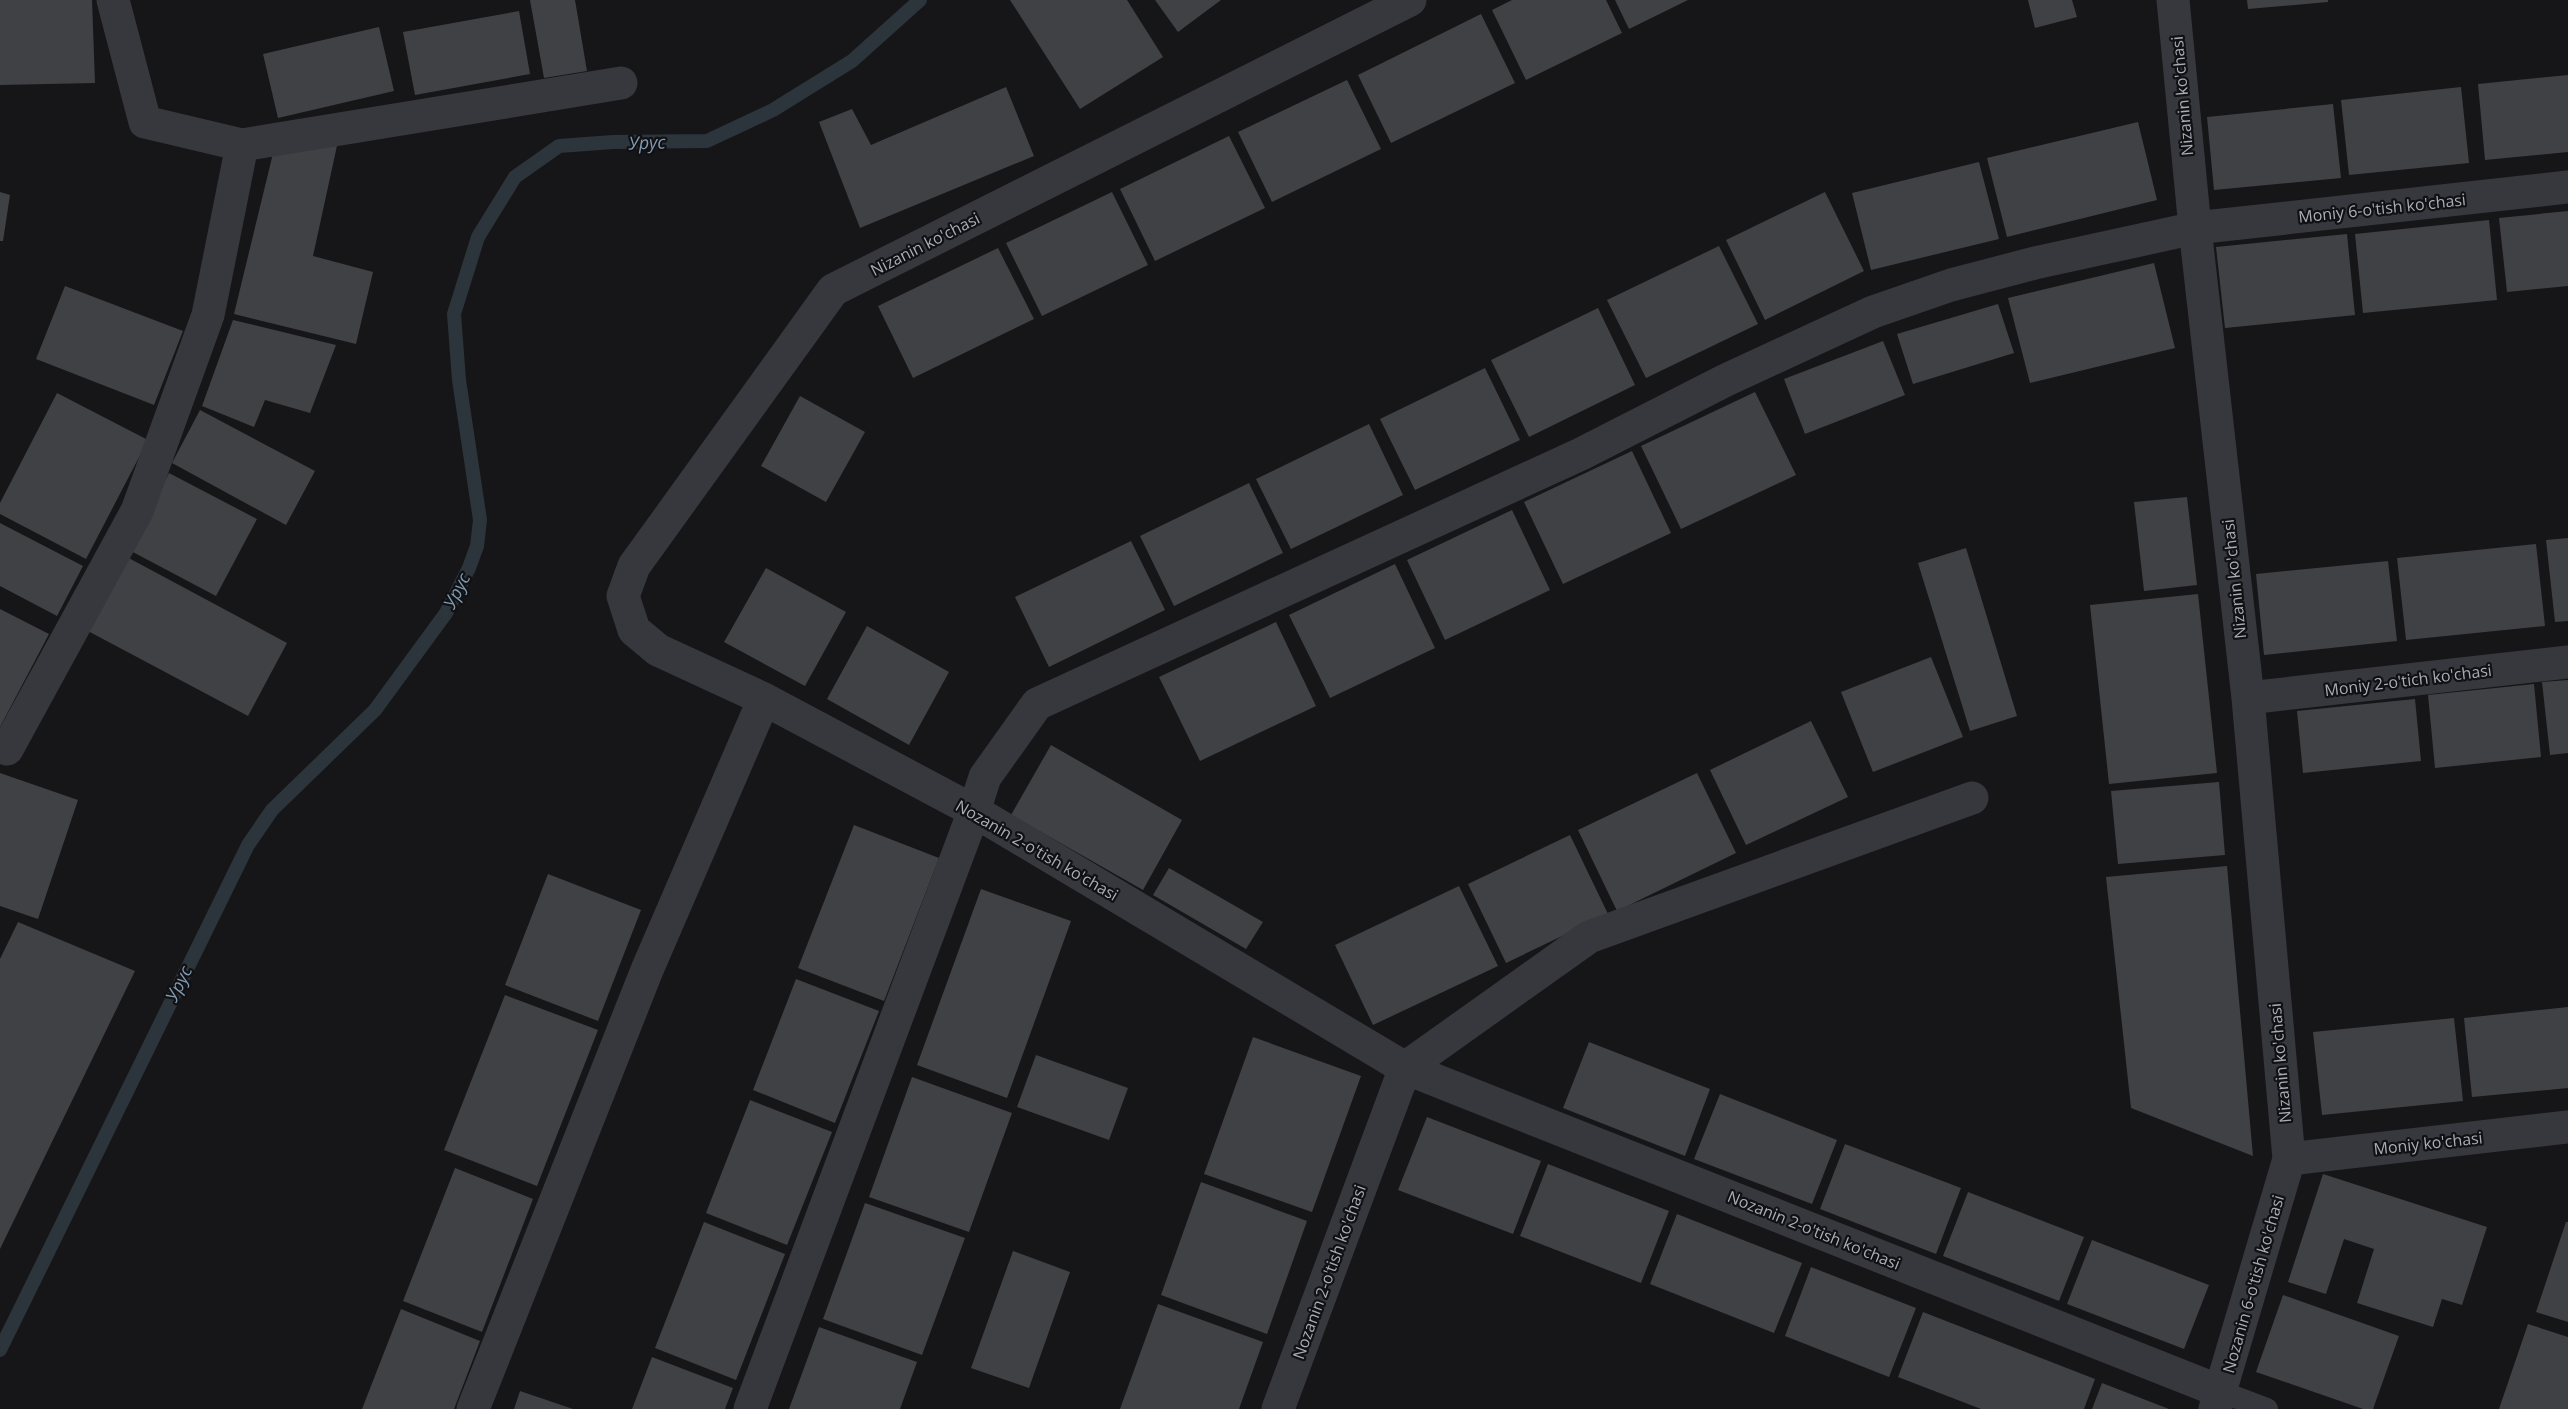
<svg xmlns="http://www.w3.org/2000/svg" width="2568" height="1409" font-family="'Open Sans',sans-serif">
	<rect width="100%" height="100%" fill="#161618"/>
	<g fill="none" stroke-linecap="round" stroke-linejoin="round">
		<path stroke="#2c353c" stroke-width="14" d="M 0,1350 L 248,845 L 272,810 L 375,710 L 446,613 L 469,568 L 477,546 L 480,520 L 459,380 L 454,314 L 478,237 L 515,177 L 559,146 L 613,142 L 707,141 L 773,110 L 852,61 L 920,0"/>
	</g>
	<path fill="#404145" d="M 0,0 L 92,0 L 95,83 L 0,85 Z
		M 530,0 L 575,0 L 587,71 L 544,78 Z
		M 1010,0 L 1127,0 L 1163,57 L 1080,109 Z
		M 1155,0 L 1221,0 L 1178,32 Z
		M 1512,0 L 1606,0 L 1622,33 L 1526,80 L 1492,10 Z
		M 1615,0 L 1688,0 L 1629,29 Z
		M 2028,0 L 2072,0 L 2077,17 L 2035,28 Z
		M 2247,0 L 2328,0 L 2328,2 L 2248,9 Z
		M 519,11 L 530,74 L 415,95 L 403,32 Z
		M 1481,14 L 1515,83 L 1391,143 L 1358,75 Z
		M 379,27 L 394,91 L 278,118 L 263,54 Z
		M 2568,75 L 2568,152 L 2485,160 L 2478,84 Z
		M 1347,80 L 1381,149 L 1272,202 L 1238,132 Z
		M 1006,87 L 1034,156 L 860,228 L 819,122 L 852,109 L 871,145 Z
		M 2461,87 L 2469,163 L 2349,175 L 2341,100 Z
		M 2333,104 L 2341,178 L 2214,190 L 2207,117 Z
		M 2138,122 L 2157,200 L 2007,237 L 1987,158 Z
		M 340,132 L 313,256 L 373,272 L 356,344 L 234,314 L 276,141 Z
		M 1229,136 L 1265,208 L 1155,261 L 1120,189 Z
		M 1979,162 L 1999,239 L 1871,270 L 1852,193 Z
		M 0,192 L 10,195 L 3,241 L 0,241 Z
		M 1112,192 L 1148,265 L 1042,316 L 1006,243 Z
		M 1825,192 L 1864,271 L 1765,320 L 1726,240 Z
		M 2568,211 L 2568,286 L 2507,292 L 2499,218 Z
		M 2489,220 L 2497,300 L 2363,313 L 2355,234 Z
		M 2347,234 L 2355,315 L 2225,328 L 2216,247 Z
		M 1719,246 L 1758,324 L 1646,378 L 1607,300 Z
		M 998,248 L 1034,319 L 913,378 L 878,306 Z
		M 2154,263 L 2175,348 L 2030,383 L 2008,298 Z
		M 65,286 L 183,331 L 154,405 L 36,359 Z
		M 1998,304 L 2014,353 L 1913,384 L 1897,334 Z
		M 1598,308 L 1635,385 L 1529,437 L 1491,360 Z
		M 233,320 L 336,345 L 310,413 L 265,400 L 254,427 L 202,406 Z
		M 1883,341 L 1905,395 L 1805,434 L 1784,379 Z
		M 1485,368 L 1520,440 L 1415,490 L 1380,419 Z
		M 1755,392 L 1796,475 L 1681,529 L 1641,446 Z
		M 57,393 L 148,440 L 86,559 L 0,514 L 0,503 Z
		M 800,396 L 865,432 L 826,502 L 761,466 Z
		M 200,410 L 315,471 L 286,525 L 172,463 Z
		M 1369,424 L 1403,495 L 1291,549 L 1256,479 Z
		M 1632,451 L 1671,533 L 1563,584 L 1524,502 Z
		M 169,473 L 257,519 L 216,596 L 129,550 Z
		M 1249,483 L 1283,553 L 1174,606 L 1140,536 Z
		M 2187,497 L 2197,585 L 2144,591 L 2134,502 Z
		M 1512,510 L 1550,590 L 1445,640 L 1407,560 Z
		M 0,523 L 83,566 L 57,616 L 0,586 Z
		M 2568,538 L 2568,621 L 2555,622 L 2546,540 Z
		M 1131,541 L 1165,610 L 1049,667 L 1015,597 Z
		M 2536,544 L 2545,626 L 2406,640 L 2397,558 Z
		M 1966,548 L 2017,716 L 1970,731 L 1918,563 Z
		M 125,556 L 287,643 L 248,716 L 86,630 Z
		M 2388,561 L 2397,641 L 2264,655 L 2256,574 Z
		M 1395,564 L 1435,648 L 1330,698 L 1289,615 Z
		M 766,568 L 846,612 L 805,686 L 724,642 Z
		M 2198,594 L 2217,773 L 2109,784 L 2090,605 Z
		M 0,609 L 49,634 L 0,727 Z
		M 1276,622 L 1316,706 L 1200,761 L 1159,677 Z
		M 867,626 L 949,672 L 909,745 L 827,699 Z
		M 1931,657 L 1963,737 L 1873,772 L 1841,692 Z
		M 2568,680 L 2568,753 L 2550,755 L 2542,682 Z
		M 2534,684 L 2541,757 L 2435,768 L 2428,695 Z
		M 2415,699 L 2421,761 L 2303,773 L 2297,711 Z
		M 1811,721 L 1848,797 L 1746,845 L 1710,770 Z
		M 1051,745 L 1182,820 L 1143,890 L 1011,815 Z
		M 0,773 L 78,800 L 38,919 L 0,906 Z
		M 1697,773 L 1736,853 L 1617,911 L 1578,830 Z
		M 2219,782 L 2225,855 L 2118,864 L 2111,791 Z
		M 854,825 L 939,858 L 884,1001 L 798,968 Z
		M 1570,835 L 1608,914 L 1506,963 L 1468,884 Z
		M 2227,866 L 2253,1156 L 2131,1108 L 2106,877 Z
		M 1169,868 L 1263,922 L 1246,949 L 1153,895 Z
		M 548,874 L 641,910 L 598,1021 L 505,985 Z
		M 1459,886 L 1498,966 L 1373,1025 L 1335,945 Z
		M 981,889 L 1071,921 L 1007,1098 L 917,1065 Z
		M 18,922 L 135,971 L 0,1249 L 0,959 Z
		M 796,979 L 879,1011 L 835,1123 L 753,1090 Z
		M 505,995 L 598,1030 L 537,1186 L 444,1150 Z
		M 2568,1007 L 2568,1088 L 2472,1097 L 2464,1018 Z
		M 2454,1018 L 2463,1101 L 2322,1115 L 2313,1032 Z
		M 1253,1037 L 1361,1076 L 1312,1212 L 1204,1174 Z
		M 1589,1042 L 1710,1089 L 1685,1156 L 1563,1108 Z
		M 1036,1055 L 1128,1088 L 1109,1140 L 1017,1107 Z
		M 912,1077 L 1012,1113 L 969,1232 L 869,1197 Z
		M 1720,1094 L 1837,1140 L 1812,1204 L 1694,1159 Z
		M 750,1100 L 832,1132 L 787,1245 L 706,1213 Z
		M 1427,1117 L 1541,1161 L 1513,1234 L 1398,1190 Z
		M 1845,1144 L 1961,1188 L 1936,1254 L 1820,1209 Z
		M 1548,1164 L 1669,1211 L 1641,1283 L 1520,1236 Z
		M 455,1168 L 533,1199 L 482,1332 L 403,1301 Z
		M 2323,1174 L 2487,1227 L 2462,1305 L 2442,1299 L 2433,1327 L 2357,1303 L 2374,1249 L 2344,1239 L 2326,1294 L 2288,1282 Z
		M 1201,1182 L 1307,1221 L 1267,1334 L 1161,1295 Z
		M 1968,1192 L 2084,1237 L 2059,1301 L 1943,1256 Z
		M 865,1203 L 965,1238 L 922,1355 L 823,1319 Z
		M 1677,1214 L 1802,1263 L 1774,1333 L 1650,1284 Z
		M 704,1222 L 785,1254 L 736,1380 L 655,1348 Z
		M 2566,1222 L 2568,1222 L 2568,1322 L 2536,1312 Z
		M 2092,1240 L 2209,1285 L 2184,1349 L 2067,1304 Z
		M 1013,1251 L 1070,1272 L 1029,1388 L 971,1368 Z
		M 1811,1267 L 1916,1308 L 1889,1377 L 1785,1336 Z
		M 2283,1295 L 2399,1336 L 2373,1409 L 2363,1409 L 2256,1372 Z
		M 1158,1304 L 1263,1342 L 1239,1409 L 1120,1409 Z
		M 401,1309 L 480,1341 L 454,1409 L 362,1409 Z
		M 1923,1312 L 2095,1379 L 2084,1409 L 1981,1409 L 1898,1377 Z
		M 2528,1324 L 2568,1337 L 2568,1409 L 2499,1409 Z
		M 819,1327 L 917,1362 L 900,1409 L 789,1409 Z
		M 652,1357 L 733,1388 L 725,1409 L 632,1409 Z
		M 2102,1383 L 2169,1409 L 2092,1409 Z
		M 520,1391 L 573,1409 L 514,1409 Z"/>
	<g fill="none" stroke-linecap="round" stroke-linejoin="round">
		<path stroke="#37383d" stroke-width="22" d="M 2222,1392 L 2267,1409"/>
		<path stroke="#37383d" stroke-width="33" d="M 113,0 L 145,122 L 242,145 L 621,83
			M 1410,0 L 833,290 L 634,566 L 623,596 L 634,630 L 658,650 L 764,699 L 974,811 L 1405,1068 L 2222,1392
			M 2173,0 L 2195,228 L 2248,698 L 2289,1159 L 2215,1409
			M 2248,698 L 2568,662
			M 7,749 L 137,511 L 208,315 L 242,145
			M 2289,1159 L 2568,1127
			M 473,1409 L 647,970 L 764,699
			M 750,1409 L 974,811 L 985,777 L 1037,704 L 1581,454 L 1726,380 L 1873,312 L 1951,285 L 2035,263 L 2195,228 L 2568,187
			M 1278,1409 L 1405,1068 L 1589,937 L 1972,798"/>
	</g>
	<g text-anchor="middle" stroke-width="4.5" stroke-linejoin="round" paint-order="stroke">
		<g font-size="16" fill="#a8adb8" stroke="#111113">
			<text transform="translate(2182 96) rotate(-95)" y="6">Nizanin ko'chasi</text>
			<text transform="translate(2382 208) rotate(-6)" y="6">Moniy 6-o'tish ko'chasi</text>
			<text transform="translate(925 244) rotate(-27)" y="6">Nizanin ko'chasi</text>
			<text transform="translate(2234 579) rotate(-96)" y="6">Nizanin ko'chasi</text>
			<text transform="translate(2408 680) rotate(-7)" y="6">Moniy 2-o'tich ko'chasi</text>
			<text transform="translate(1037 850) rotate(30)" y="6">Nozanin 2-o'tish ko'chasi</text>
			<text transform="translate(2280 1063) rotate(-95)" y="6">Nizanin ko'chasi</text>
			<text transform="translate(2428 1143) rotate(-6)" y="6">Moniy ko'chasi</text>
			<text transform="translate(1814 1230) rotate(22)" y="6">Nozanin 2-o'tish ko'chasi</text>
			<text transform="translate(1329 1272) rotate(-70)" y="6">Nozanin 2-o'tish ko'chasi</text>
			<text transform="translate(2253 1284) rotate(-74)" y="6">Nozanin 6-o'tish ko'chasi</text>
		</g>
		<g font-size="18" font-style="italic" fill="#7f9bb3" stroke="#111113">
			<text transform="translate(647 143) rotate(-2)" y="6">Урус</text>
			<text transform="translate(457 591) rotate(-63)" y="6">Урус</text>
			<text transform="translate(179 984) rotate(-64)" y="6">Урус</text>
		</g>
	</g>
</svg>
